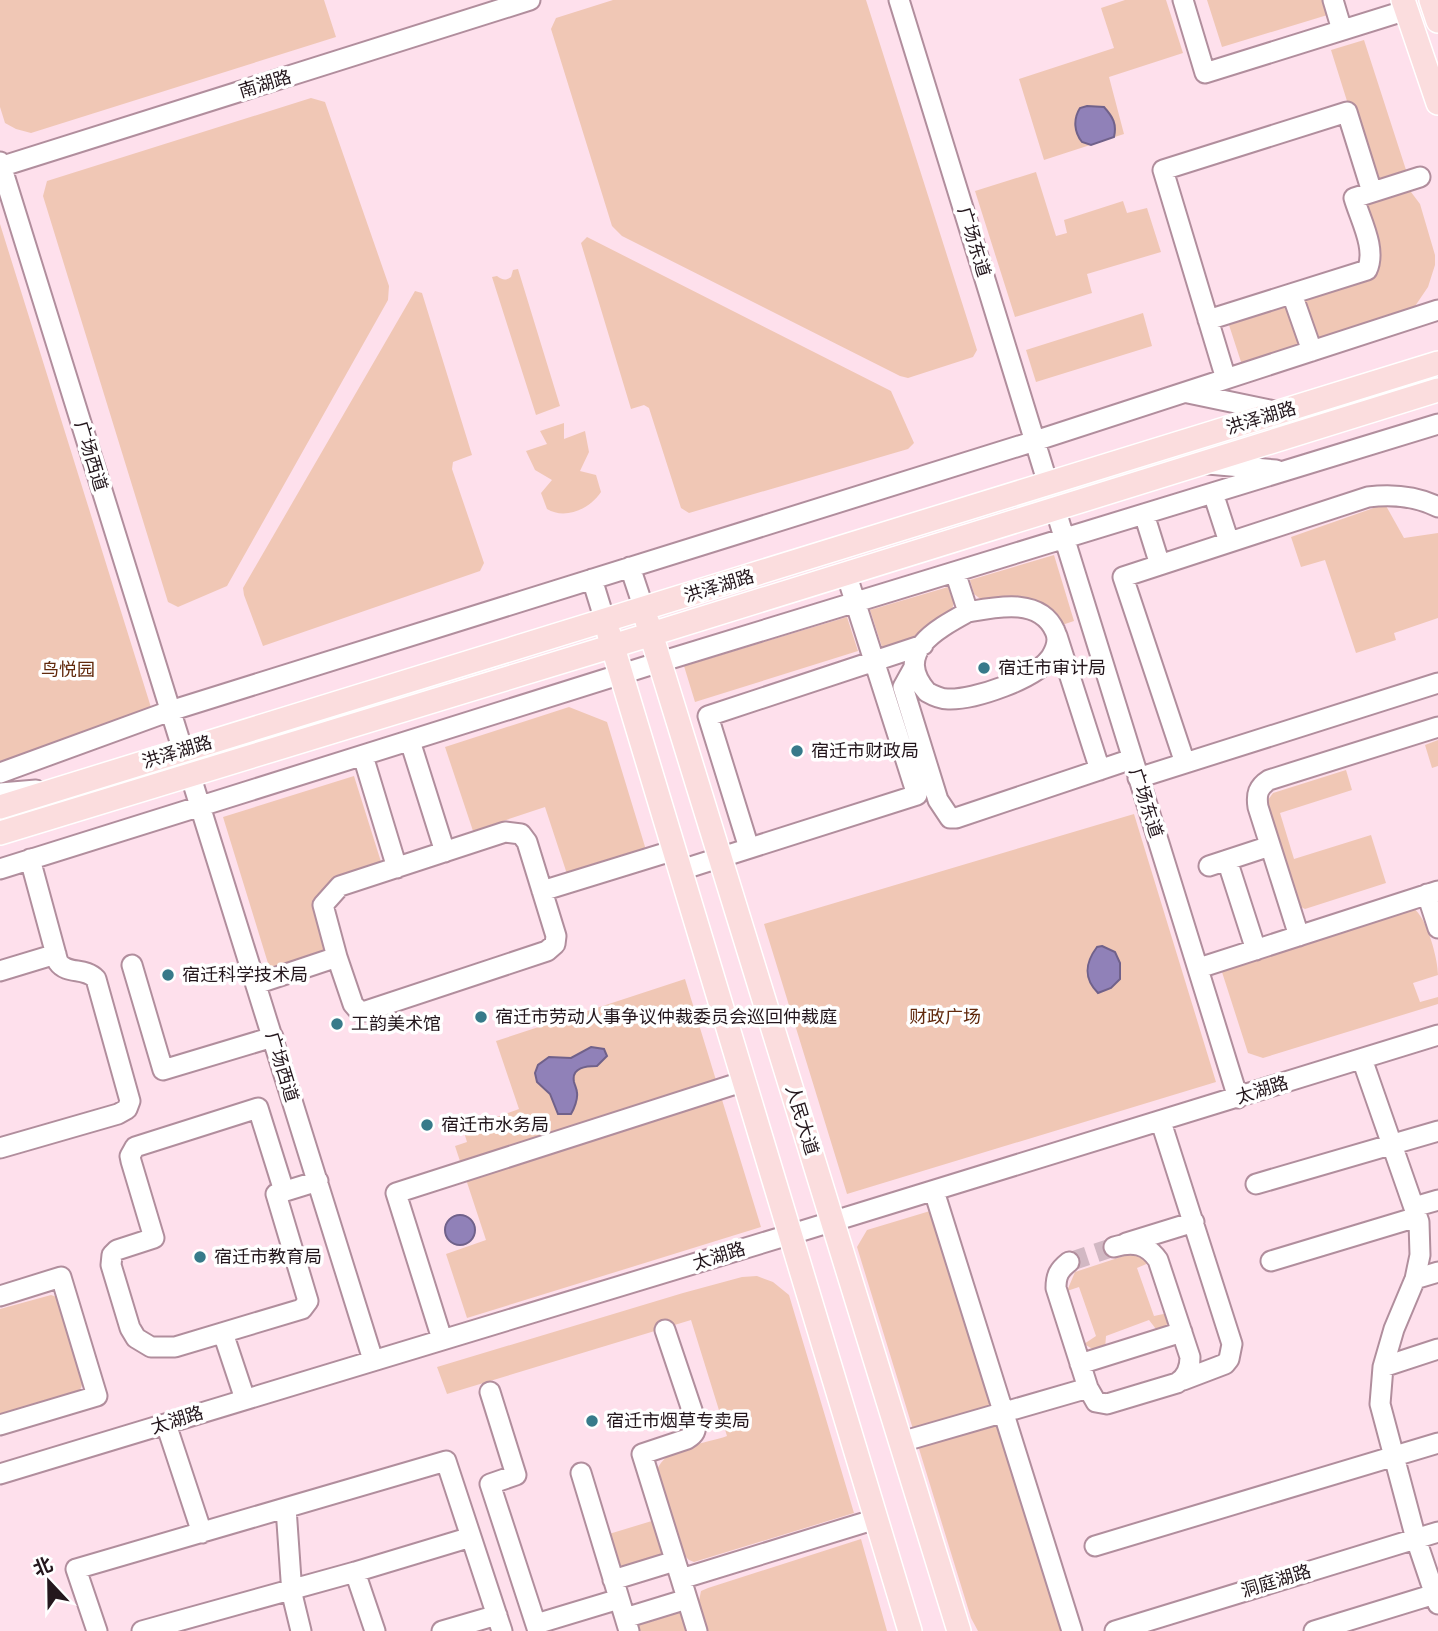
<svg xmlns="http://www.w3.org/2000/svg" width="1438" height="1631" font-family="'Public Sans','Noto Sans SC',sans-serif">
	<rect width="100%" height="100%" fill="#fee0ec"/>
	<path fill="#f0c7b5" d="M 0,0 L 324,0 L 336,37 L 31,133 L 16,129 L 5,123 L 0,107 Z
		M 613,0 L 866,0 L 977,350 L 973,357 L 908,378 L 900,376 L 622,236 L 612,226 L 551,29 L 556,18 Z
		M 1125,0 L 1166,0 L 1183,53 L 1109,77 L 1124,134 L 1044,160 L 1019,79 L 1114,48 L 1101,8 Z
		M 1207,0 L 1329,0 L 1334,13 L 1222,47 Z
		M 1364,40 L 1407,173 L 1373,184 L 1331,50 Z
		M 311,98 L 325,102 L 389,286 L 388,300 L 227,586 L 178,607 L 168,602 L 43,196 L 47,181 Z
		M 1036,172 L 1056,236 L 1067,233 L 1064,220 L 1123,201 L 1127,213 L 1147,208 L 1161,252 L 1087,274 L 1092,293 L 1015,317 L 975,191 Z
		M 1408,188 L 1420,204 L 1435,255 L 1435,265 L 1428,287 L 1409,315 L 1317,344 L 1303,299 L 1373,276 C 1390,260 1370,224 1364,205 L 1365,200 Z
		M 0,224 L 154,717 L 0,761 Z
		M 587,237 L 891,391 L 914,443 L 908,449 L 689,513 L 681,508 L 649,408 L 644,405 L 631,409 L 581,243 Z
		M 518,269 L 560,406 L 536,415 L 492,277 L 497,276 C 502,280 506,281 511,277 L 513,270 Z
		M 415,291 L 422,293 L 472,455 L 453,462 L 452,469 L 484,563 L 480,571 L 263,646 L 244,595 L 243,588 Z
		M 1280,301 L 1287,306 L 1302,349 L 1243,368 L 1229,325 L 1232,319 Z
		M 1143,313 L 1152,346 L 1036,382 L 1026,350 Z
		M 564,423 L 564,439 L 585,431 L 589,452 L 580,471 L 596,475 L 601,492 C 590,509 565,520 547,509 L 541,493 L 552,480 L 535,470 L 526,451 L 547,444 L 540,431 Z
		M 1385,504 L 1404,538 L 1438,533 L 1438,618 L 1394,633 L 1396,640 L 1356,653 L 1325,560 L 1301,567 L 1291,537 Z
		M 1054,555 L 1074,621 L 1059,626 L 987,604 L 974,594 L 970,580 Z
		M 948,587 L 954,603 L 951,612 L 913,641 L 883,650 L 870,610 Z
		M 847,617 L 858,651 L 695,702 L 684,666 Z
		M 569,707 L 607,722 L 646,850 L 567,874 L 545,807 L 473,831 L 445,747 Z
		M 1438,740 L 1438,766 L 1432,768 L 1425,745 Z
		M 1346,770 L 1352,790 L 1280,813 L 1294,859 L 1371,835 L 1386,883 L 1305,909 L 1299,906 L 1265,804 L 1273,793 Z
		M 354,776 L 382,865 L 326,892 L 331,953 L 271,973 L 223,817 Z
		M 1134,814 L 1216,1082 L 847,1194 L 764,924 Z
		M 1413,908 C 1427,917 1438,959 1438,975 L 1413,983 L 1420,1002 L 1438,997 L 1438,1004 L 1263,1058 L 1248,1053 L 1221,969 Z
		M 685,979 L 761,1227 L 467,1318 L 446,1254 L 486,1240 L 455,1146 L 467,1142 L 463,1129 L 519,1109 L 496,1041 Z
		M 930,1211 L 1063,1631 L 978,1631 L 971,1618 L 857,1247 L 867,1230 Z
		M 1136,1252 L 1151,1262 L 1137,1268 L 1154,1316 L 1168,1313 C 1169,1323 1167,1327 1159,1333 L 1149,1320 L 1106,1336 L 1105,1350 L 1096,1351 L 1084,1344 L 1096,1336 L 1079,1287 L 1067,1291 L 1075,1272 Z
		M 757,1276 L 773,1282 L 789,1295 L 854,1513 L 694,1562 L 689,1560 L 684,1555 L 657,1471 C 664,1446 706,1444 727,1436 L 691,1320 L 447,1394 L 437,1367 L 683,1293 L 742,1277 Z
		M 51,1295 L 57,1297 L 60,1304 L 83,1381 L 81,1388 L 76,1394 L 5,1416 L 0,1413 L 0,1309 Z
		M 655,1520 L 666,1556 L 620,1570 L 609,1534 Z
		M 861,1539 L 887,1631 L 706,1631 L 698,1606 L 701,1591 L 708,1588 Z
		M 679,1609 L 686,1617 L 690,1631 L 638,1631 L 640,1621 Z"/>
	<path fill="#9081b8" stroke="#70618a" stroke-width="2" d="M 1087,106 L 1104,107 C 1113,117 1117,124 1114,137 L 1091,145 L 1082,142 C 1074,132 1073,119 1080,108 Z
		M 1102,946 L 1115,952 L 1120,963 L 1120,979 L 1111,988 L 1098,993 C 1083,978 1085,963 1097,947 Z
		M 591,1047 L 604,1049 L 607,1056 L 597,1066 C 587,1066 571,1067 574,1082 C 575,1086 577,1089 577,1093 C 578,1099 574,1109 571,1114 L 558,1114 L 550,1094 L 537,1082 L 535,1073 L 538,1065 L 549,1057 L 571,1058 Z
		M445 1230a15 15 0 1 1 30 0a15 15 0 1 1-30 0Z"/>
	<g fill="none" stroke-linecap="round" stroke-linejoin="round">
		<path stroke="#d2b8c3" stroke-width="19" stroke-dasharray="19 10" stroke-linecap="butt" d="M 1069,1262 L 1114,1247"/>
		<g stroke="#b18e9d" stroke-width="23">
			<path id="minor" d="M 899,0 L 1048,484
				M 1183,0 L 1205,73 L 1407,10
				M 1333,0 L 1342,30
				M 0,162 L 183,751
				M 0,167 L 530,0
				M 1292,294 L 1312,351
				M 1208,320 L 1367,270 C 1377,249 1360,219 1354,198 L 1420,177
				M 1226,379 L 1163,170 L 1347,112 L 1372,192
				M 1188,393 L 1279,412
				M 1208,464 L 1276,470
				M 1213,493 L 1229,542
				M 1055,508 L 1238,1098
				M 1144,514 L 1160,565
				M 630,567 L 644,609
				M 955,572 L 968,612 C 935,630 893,653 927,692 C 934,696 941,699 948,699 C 974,700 1036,679 1051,657 C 1056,649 1059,639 1055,631 C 1040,597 996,607 968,612
				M 592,579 L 605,621
				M 1057,636 L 1100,770
				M 913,669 L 903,687 L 938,800 L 950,818 L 956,818 L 1132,759
				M 410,741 L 445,852
				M 363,756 L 397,868
				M 1185,763 L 1123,577 L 1368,497 C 1392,494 1416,496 1438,507
				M 0,773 L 170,711 L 1035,441 L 1438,310
				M 190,774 L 373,1360
				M 1138,778 L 1438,683
				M 0,793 L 36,790
				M 749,848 L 708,716 L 923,645
				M 1227,860 L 1256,950
				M 1209,866 L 1270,846
				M 0,869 L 660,662 L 1438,424
				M 681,870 L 917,795 L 846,573
				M 542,891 L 675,850
				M 1427,894 L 1438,928
				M 1299,936 L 1258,807 C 1256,794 1258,787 1269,780 L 1438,727
				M 132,965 L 163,1070 L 273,1037
				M 1199,968 L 1438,891
				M 0,971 L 56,954
				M 256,984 L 337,957 L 323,905 L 340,886 L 505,832 L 521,834 L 527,842 L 556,936 L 555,944 L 547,951 L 366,1011 L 359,1011 L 353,1004 L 337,957
				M 1362,1059 L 1419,1222 L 1420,1255 L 1415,1279 L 1394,1329 L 1383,1367 L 1380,1404 L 1416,1539 L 1438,1604
				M 1161,1122 L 1232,1344 L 1229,1359 L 1225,1364 L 1183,1380
				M 0,1148 L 118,1114 L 127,1109 L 130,1101 L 96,979 C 85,967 67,975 58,962 L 30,859
				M 1256,1184 L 1438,1131
				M 284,1191 L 258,1108 L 135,1147 L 130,1156 L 131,1161 L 154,1238 L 117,1250 L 112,1255 L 111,1265 L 130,1328 L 136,1338 L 151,1347 L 175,1347 L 302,1309 L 308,1301 L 276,1194 L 318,1181
				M 934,1191 L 1072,1631
				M 1414,1207 L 1438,1200
				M 1126,1243 L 1194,1222
				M 1271,1261 L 1417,1217
				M 1415,1279 L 1438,1272
				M 0,1296 L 61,1277 L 97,1396 L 0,1425
				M 665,1330 L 696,1422 C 696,1431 695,1434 687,1439 L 642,1454 L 681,1579
				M 223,1333 L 245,1399
				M 442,1339 L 396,1193 L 745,1081
				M 1080,1364 L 1182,1332
				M 1383,1367 L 1438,1349
				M 1088,1388 L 1096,1402 L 1107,1404 L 1177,1383 C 1187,1377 1190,1368 1190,1357 L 1158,1260 C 1147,1244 1133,1241 1114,1247
				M 490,1392 L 516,1475 L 490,1484 L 538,1631
				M 166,1424 L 202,1533
				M 901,1442 L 1088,1388 L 1056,1288 C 1056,1275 1059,1270 1069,1262
				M 581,1473 L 629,1631
				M 0,1474 L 792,1234 L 1438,1035
				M 286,1508 L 292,1594 L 301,1631
				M 1095,1546 L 1438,1443
				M 613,1580 L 675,1561
				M 625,1618 L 687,1599
				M 536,1624 L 619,1599
				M 97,1631 L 76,1569 L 446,1461 L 502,1631
				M 142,1631 L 355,1572
				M 375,1631 L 355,1572 L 471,1537
				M 442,1631 L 497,1615
				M 697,1631 L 681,1579 L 876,1519
				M 1115,1631 L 1438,1532
				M 1314,1631 L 1438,1593"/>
		</g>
		<g stroke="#fff" stroke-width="26">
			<path id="major" d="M 1403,0 L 1438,103
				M 1431,0 L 1438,21
				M 647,621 L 959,1631
				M 609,634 L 910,1631
				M 0,807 L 1438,363
				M 0,833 L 613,646 L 1438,390"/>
		</g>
		<use href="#minor" stroke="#fff" stroke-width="19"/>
		<use href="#major" stroke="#fbddde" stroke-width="23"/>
	</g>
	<g fill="#377a8a" stroke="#fff" stroke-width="2.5">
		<circle cx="984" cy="668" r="7"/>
		<circle cx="797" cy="751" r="7"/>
		<circle cx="168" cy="975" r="7"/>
		<circle cx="481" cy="1017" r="7"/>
		<circle cx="337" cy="1024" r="7"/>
		<circle cx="427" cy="1125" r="7"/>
		<circle cx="200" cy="1257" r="7"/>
		<circle cx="592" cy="1421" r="7"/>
	</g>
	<g text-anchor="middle" stroke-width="7" stroke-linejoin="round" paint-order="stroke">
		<g font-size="18" fill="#24171d" stroke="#fff">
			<text transform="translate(265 84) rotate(-17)" y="6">南湖路</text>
			<text transform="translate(974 242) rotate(73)" y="6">广场东道</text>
			<text transform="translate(1261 418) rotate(-17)" y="6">洪泽湖路</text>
			<text transform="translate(91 456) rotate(73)" y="6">广场西道</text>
			<text transform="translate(719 586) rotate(-17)" y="6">洪泽湖路</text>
			<text transform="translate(177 752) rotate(-17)" y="6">洪泽湖路</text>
			<text transform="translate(1146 803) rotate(72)" y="6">广场东道</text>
			<text transform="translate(282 1067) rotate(73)" y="6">广场西道</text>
			<text transform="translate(1262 1090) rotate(-17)" y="6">太湖路</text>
			<text transform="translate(802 1120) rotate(73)" y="6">人民大道</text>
			<text transform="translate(719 1256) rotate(-17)" y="6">太湖路</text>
			<text transform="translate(177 1420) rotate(-17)" y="6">太湖路</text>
			<text transform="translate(1276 1581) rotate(-17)" y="6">洞庭湖路</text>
		</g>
		<g font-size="18" fill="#24171d" stroke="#fff" text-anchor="start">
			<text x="998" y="674">宿迁市审计局</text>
			<text x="811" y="757">宿迁市财政局</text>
			<text x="182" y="981">宿迁科学技术局</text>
			<text x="495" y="1023">宿迁市劳动人事争议仲裁委员会巡回仲裁庭</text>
			<text x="351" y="1030">工韵美术馆</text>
			<text x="441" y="1131">宿迁市水务局</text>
			<text x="214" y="1263">宿迁市教育局</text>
			<text x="606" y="1427">宿迁市烟草专卖局</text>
		</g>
		<g font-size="18" fill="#61290c" stroke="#fff">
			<text x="68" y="676">鸟悦园</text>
			<text x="945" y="1023">财政广场</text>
		</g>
	</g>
	<g transform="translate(49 1582) rotate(338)" stroke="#ffffff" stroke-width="5" paint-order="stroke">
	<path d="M0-5L12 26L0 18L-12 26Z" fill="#24171d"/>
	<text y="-10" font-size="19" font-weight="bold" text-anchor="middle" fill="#24171d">北</text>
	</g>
</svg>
